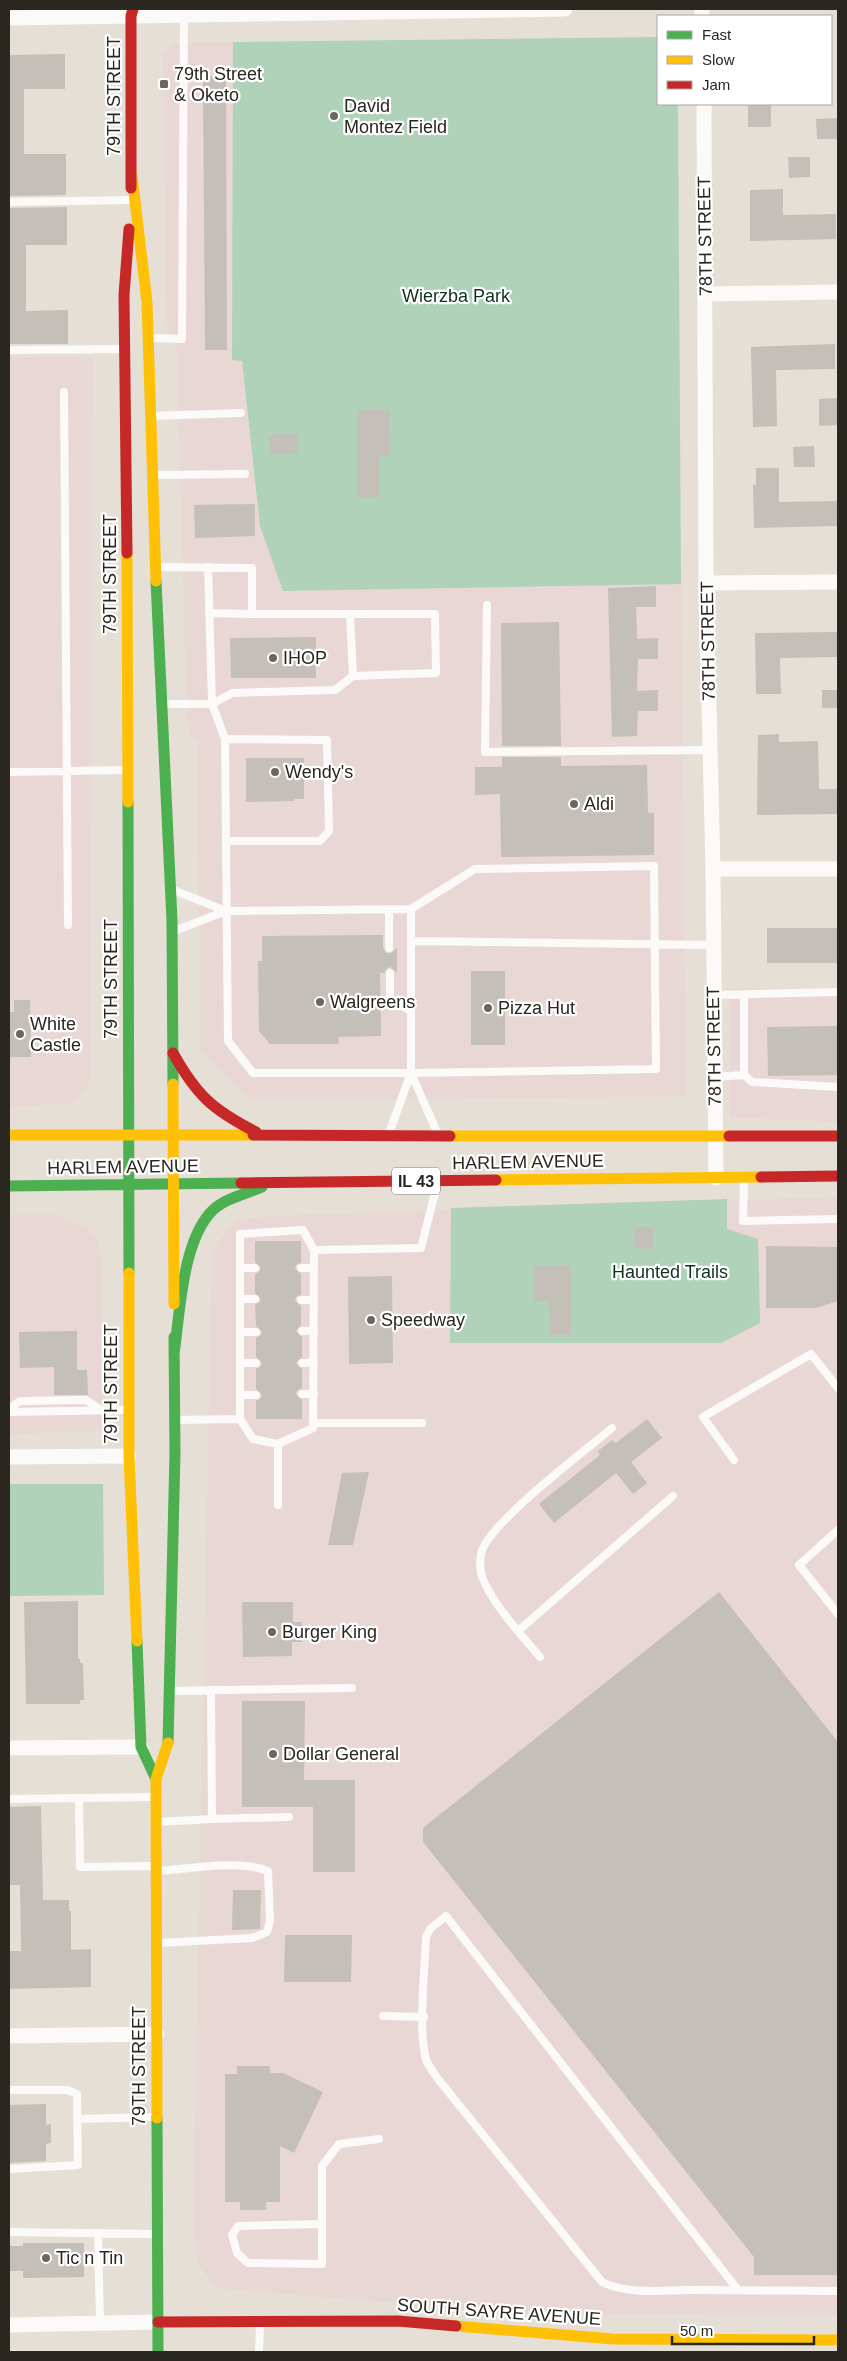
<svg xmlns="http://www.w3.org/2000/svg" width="847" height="2361" font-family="Arial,sans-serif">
	<rect width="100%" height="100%" fill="#e5dfd6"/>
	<path fill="#e8d7d5" d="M 233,42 L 232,359 L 241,360 L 260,526 L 283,590 L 681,584 L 686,1096 L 251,1101 L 201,1051 L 197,742 L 190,732 L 187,721 L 177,353 L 167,325 L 163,55 L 172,43 Z
		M 9,357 L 93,357 L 90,1081 L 74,1103 L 9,1107 Z
		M 838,988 L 838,1122 L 730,1117 L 729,989 Z
		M 838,1197 L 838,2315 L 530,2314 L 216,2288 L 199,2265 L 193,2231 L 212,1250 L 236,1220 L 271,1216 Z
		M 9,1215 L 57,1215 L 87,1228 L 97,1241 L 101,1253 L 102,1431 L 9,1434 Z"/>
	<path fill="#afd2b9" d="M 658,37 L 658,104 L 678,104 L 681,584 L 283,591 L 260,526 L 242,361 L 232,360 L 233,42 Z
		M 727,1199 L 727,1229 L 758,1239 L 760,1323 L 721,1343 L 450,1343 L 451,1208 Z
		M 9,1484 L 103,1484 L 104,1595 L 9,1596 Z"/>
	<path fill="#c4bfb8" d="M 65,54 L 65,89 L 24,89 L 24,154 L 66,154 L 66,195 L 9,196 L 9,55 Z
		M 203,76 L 226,76 L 227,350 L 205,350 Z
		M 748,104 L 771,104 L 771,127 L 748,127 Z
		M 837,118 L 838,139 L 817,139 L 816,119 Z
		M 788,157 L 810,157 L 810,177 L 789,178 Z
		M 783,189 L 783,215 L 836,214 L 836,239 L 750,241 L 750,190 Z
		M 67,207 L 67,245 L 26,245 L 26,311 L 68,310 L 68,344 L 9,344 L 9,208 Z
		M 835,344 L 835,369 L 776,370 L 777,426 L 753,427 L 751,347 Z
		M 838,398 L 838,425 L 819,426 L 819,399 Z
		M 357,410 L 389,410 L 390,456 L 379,456 L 379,497 L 357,498 Z
		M 297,434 L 298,453 L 270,454 L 269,435 Z
		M 814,446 L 815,467 L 794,467 L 793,447 Z
		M 756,468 L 779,468 L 779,502 L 838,501 L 838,526 L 754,528 L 753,485 L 756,485 Z
		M 255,504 L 255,536 L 195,538 L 194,505 Z
		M 656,586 L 656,607 L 636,607 L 637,639 L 658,638 L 658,659 L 638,659 L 637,691 L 658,690 L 658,711 L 638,711 L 637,736 L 612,737 L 608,588 Z
		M 559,622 L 561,746 L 502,746 L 501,623 Z
		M 838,632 L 838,657 L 780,658 L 781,694 L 756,694 L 755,633 Z
		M 316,637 L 316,678 L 231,678 L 230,638 Z
		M 822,690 L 838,690 L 838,708 L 822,708 Z
		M 779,734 L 779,742 L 818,741 L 819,789 L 838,789 L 838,814 L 757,815 L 758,735 Z
		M 502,757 L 561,757 L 561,766 L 647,765 L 648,813 L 654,813 L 654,855 L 501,857 L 500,794 L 475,795 L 475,767 L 502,767 Z
		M 246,758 L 304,758 L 304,799 L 294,799 L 294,801 L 246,802 Z
		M 767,928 L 838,928 L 838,963 L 767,963 Z
		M 383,935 L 383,948 L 386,953 L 391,953 L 397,948 L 397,973 L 390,967 L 387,968 L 384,973 L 380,973 L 381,1036 L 338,1037 L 339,1044 L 270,1044 L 259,1031 L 258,961 L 262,961 L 262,936 Z
		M 471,971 L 505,971 L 505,1045 L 471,1045 Z
		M 14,1000 L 30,1000 L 31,1057 L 9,1057 L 9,1012 L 14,1012 Z
		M 838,1026 L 838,1075 L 768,1076 L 767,1027 Z
		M 635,1227 L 653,1227 L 653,1249 L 634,1248 Z
		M 255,1241 L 301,1241 L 301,1262 L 296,1265 L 295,1268 L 301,1274 L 301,1294 L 296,1297 L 295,1300 L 301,1306 L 301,1325 L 296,1331 L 302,1337 L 302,1357 L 296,1363 L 302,1369 L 302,1388 L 297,1391 L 296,1394 L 302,1400 L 302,1419 L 256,1419 L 256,1401 L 261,1398 L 262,1395 L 256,1389 L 256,1369 L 261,1366 L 262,1363 L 256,1357 L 256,1338 L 261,1335 L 262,1332 L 256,1326 L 255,1305 L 260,1302 L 261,1299 L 255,1293 L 255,1274 L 260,1271 L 261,1268 L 255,1262 Z
		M 766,1246 L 838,1247 L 838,1301 L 816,1308 L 766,1308 Z
		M 534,1265 L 571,1265 L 571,1335 L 550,1335 L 549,1301 L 534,1301 Z
		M 392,1276 L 393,1363 L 349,1364 L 348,1277 Z
		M 77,1331 L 77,1370 L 87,1370 L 88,1395 L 54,1395 L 54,1367 L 20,1368 L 19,1332 Z
		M 647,1419 L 662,1438 L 631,1462 L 647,1483 L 633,1494 L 616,1473 L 554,1523 L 539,1504 L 600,1455 L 598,1451 L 612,1440 L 616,1443 Z
		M 369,1472 L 353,1545 L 328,1545 L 342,1473 Z
		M 719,1592 L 838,1742 L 838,2275 L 754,2275 L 754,2257 L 423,1842 L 423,1828 Z
		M 78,1601 L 78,1659 L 80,1659 L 80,1663 L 83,1663 L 84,1700 L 80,1700 L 80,1704 L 26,1704 L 24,1602 Z
		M 242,1602 L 293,1602 L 293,1622 L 302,1622 L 302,1642 L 292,1642 L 292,1656 L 243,1657 Z
		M 242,1701 L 305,1701 L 304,1780 L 355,1780 L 355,1872 L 313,1872 L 313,1807 L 242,1807 Z
		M 41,1806 L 43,1900 L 69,1900 L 69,1911 L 71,1911 L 71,1950 L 91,1949 L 91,1987 L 9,1989 L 9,1951 L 21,1951 L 20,1885 L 9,1885 L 9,1807 Z
		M 233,1890 L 261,1890 L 260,1929 L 232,1930 Z
		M 285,1935 L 352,1935 L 351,1982 L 284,1982 Z
		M 237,2066 L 270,2066 L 270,2073 L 283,2073 L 323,2092 L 294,2153 L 280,2146 L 280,2202 L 266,2202 L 266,2210 L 240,2210 L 240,2202 L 225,2202 L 225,2074 L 237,2074 Z
		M 46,2104 L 46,2125 L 51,2124 L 51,2143 L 46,2144 L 46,2161 L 9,2163 L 9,2105 Z
		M 23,2243 L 84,2243 L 84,2277 L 23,2278 L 23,2271 L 9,2271 L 9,2246 L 23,2246 Z"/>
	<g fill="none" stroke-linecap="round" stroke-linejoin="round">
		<path stroke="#fbfaf9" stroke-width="8" d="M 9,202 L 131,200
			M 150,338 L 182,339 L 184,16
			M 9,350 L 123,349
			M 64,392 L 68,925
			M 152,416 L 241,413
			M 154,475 L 245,474
			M 157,567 L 252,568 L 252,614 L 435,614 L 436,673 L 353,676 L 335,690 L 232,693 L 212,704 L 164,704
			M 208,567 L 212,704 L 225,739 L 228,1041 L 253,1073 L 411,1073 L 411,909 L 226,911
			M 487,605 L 485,752 L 710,750
			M 209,613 L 252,614
			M 350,614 L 353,676
			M 225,739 L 327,740 L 329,831 L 320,841 L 227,841
			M 9,772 L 127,770
			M 173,890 L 226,911 L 174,931
			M 411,941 L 713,945
			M 389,948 L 389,909
			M 390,973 L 390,999 L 411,1011
			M 714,995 L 838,992
			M 411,1073 L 656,1069 L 654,866 L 475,869 L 411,909
			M 744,1075 L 744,994
			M 715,1077 L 744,1075 L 752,1082 L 838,1087
			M 389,1133 L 411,1073 L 437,1132
			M 744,1181 L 743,1221 L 838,1219
			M 240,1268 L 255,1268
			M 301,1268 L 314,1268
			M 240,1299 L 255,1299
			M 301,1300 L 314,1300
			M 302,1331 L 314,1331
			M 240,1332 L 256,1332
			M 240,1363 L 256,1363
			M 302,1363 L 314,1363
			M 302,1394 L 314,1394
			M 240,1395 L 256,1395
			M 9,1409 L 20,1401 L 86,1400 L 101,1410
			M 9,1412 L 127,1410
			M 240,1419 L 253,1439 L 278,1444
			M 176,1420 L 240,1419 L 240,1234 L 303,1230 L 314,1250
			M 314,1423 L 422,1423
			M 734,1460 L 703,1417 L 811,1354 L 838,1388
			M 278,1505 L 278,1444 L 313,1428 L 314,1250 L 421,1248 L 437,1185
			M 838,1530 L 799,1565 L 838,1614
			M 518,1631 L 673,1496
			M 540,1657 C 522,1636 488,1599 481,1573 C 480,1568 480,1558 481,1554 C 486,1525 586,1450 612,1428
			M 211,1690 L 212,1819 L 289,1817
			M 171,1691 L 352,1688
			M 9,1799 L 79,1798
			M 157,1822 L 212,1819
			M 154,1866 L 80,1867 L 79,1798 L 154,1797
			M 157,1871 C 189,1869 239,1859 268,1871 L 270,1921 L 267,1932 L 252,1938 L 158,1943
			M 383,2016 L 424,2017
			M 9,2090 L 67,2090 L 77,2094 L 78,2165 L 9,2169
			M 77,2119 L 155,2117
			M 322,2224 L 238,2226 L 232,2235 L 237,2253 L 248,2263 L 322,2264 L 322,2166 L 339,2144 L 379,2139
			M 9,2232 L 155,2234
			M 98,2233 L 100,2323
			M 738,2290 L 446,1916 L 430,1929 L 426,1937 C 425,1968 418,2032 426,2059 C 428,2066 434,2073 438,2079 L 602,2282 C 629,2295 664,2290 693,2290 C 741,2290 790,2291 838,2291
			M 259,2352 L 260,2322"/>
		<path stroke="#fbfaf9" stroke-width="15" d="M 702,9 L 702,16
			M 9,18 L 565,9
			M 704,104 L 706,583 L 713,869 L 716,1178
			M 706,294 L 838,292
			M 706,583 L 838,582
			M 713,869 L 838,869
			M 9,1457 L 129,1456
			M 9,1748 L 141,1747
			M 9,2036 L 157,2034
			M 9,2325 L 158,2322"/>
		<path stroke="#4caf50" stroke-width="11" d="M 156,581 L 172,921 L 173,1084
			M 128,802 L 129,1273
			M 9,1186 L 241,1183
			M 174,1354 C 180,1313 182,1240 213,1210 C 226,1198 246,1194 262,1187
			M 137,1641 L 141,1747 L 156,1779
			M 168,1743 L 175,1453 L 174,1337
			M 157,2118 L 158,2352"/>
		<path stroke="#ffc107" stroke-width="11" d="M 132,176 L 147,302 L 156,581
			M 127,553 L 128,802
			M 173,1084 L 174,1304
			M 9,1135 L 253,1135
			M 450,1136 L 729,1136
			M 496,1180 L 761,1177
			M 129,1273 L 129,1456 L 137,1641
			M 157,2118 L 156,1779 L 168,1743
			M 456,2326 L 613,2339 L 838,2340"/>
		<path stroke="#c62828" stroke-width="11" d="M 131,188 L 131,16 L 133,9
			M 127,553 L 124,295 L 129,229
			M 173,1053 C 197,1096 213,1110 256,1132
			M 253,1135 L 450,1136
			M 729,1136 L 838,1136
			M 761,1177 L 838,1176
			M 241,1183 L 496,1180
			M 158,2322 L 398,2321 L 456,2326"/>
	</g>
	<g fill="#6b6760" stroke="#fff" stroke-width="2">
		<rect x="159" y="79" width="10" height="10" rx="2.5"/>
		<circle cx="334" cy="116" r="5"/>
		<circle cx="273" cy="658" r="5"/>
		<circle cx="275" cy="772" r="5"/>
		<circle cx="574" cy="804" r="5"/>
		<circle cx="320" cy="1002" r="5"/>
		<circle cx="488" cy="1008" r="5"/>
		<circle cx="20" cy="1034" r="5"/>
		<circle cx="371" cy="1320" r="5"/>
		<circle cx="272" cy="1632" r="5"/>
		<circle cx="273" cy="1754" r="5"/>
		<circle cx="46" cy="2258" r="5"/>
	</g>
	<g text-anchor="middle" stroke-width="4.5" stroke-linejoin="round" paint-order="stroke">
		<rect fill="#fff" stroke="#6a6763" stroke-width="1" x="392" y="1167.5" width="48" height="27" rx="4"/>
		<g font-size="16" font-weight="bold" fill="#2a2620">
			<text x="416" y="1187">IL 43</text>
		</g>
		<g font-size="18" fill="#2a2620" stroke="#fff" text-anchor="start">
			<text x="174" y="80">79th Street<tspan x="174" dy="21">&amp; Oketo</tspan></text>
			<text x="344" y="112">David<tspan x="344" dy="21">Montez Field</tspan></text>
			<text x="283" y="664">IHOP</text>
			<text x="285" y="778">Wendy's</text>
			<text x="584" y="810">Aldi</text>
			<text x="330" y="1008">Walgreens</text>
			<text x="498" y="1014">Pizza Hut</text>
			<text x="30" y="1030">White<tspan x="30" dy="21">Castle</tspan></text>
			<text x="381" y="1326">Speedway</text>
			<text x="282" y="1638">Burger King</text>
			<text x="283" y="1760">Dollar General</text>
			<text x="56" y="2264">Tic n Tin</text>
		</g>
		<g font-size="18" fill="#2a2620" stroke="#fff">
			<text transform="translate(114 96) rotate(-90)" y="6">79TH STREET</text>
			<text transform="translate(705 236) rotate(-91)" y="6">78TH STREET</text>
			<text transform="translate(110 574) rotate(-90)" y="6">79TH STREET</text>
			<text transform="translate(708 641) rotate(-91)" y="6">78TH STREET</text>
			<text transform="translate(111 979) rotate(-90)" y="6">79TH STREET</text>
			<text transform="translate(714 1046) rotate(-91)" y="6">78TH STREET</text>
			<text transform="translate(528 1162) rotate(-1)" y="6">HARLEM AVENUE</text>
			<text transform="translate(123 1167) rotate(-1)" y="6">HARLEM AVENUE</text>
			<text transform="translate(111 1384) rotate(-90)" y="6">79TH STREET</text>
			<text transform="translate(139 2066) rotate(-90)" y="6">79TH STREET</text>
			<text transform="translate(499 2312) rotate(4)" y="6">SOUTH SAYRE AVENUE</text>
		</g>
		<g font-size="18" fill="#0c3220" stroke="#fff">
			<text x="456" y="302">Wierzba Park</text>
			<text x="670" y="1278">Haunted Trails</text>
		</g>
	</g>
	<rect width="847" height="2361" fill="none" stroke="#2a2620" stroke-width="20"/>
	<rect x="657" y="15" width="175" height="90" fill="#ffffff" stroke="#aaa8a6"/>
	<rect x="667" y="31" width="25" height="8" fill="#4caf50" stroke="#aaa8a6"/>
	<text x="702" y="40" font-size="15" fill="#2a2620">Fast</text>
	<rect x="667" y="56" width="25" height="8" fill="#ffc107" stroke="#aaa8a6"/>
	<text x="702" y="65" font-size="15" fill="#2a2620">Slow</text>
	<rect x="667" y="81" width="25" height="8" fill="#c62828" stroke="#aaa8a6"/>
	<text x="702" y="90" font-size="15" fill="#2a2620">Jam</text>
	<path d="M672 2336v8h142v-8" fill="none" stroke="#2a2620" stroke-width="2.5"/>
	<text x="680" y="2336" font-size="15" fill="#2a2620" stroke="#ffffff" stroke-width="4" paint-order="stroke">50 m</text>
</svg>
